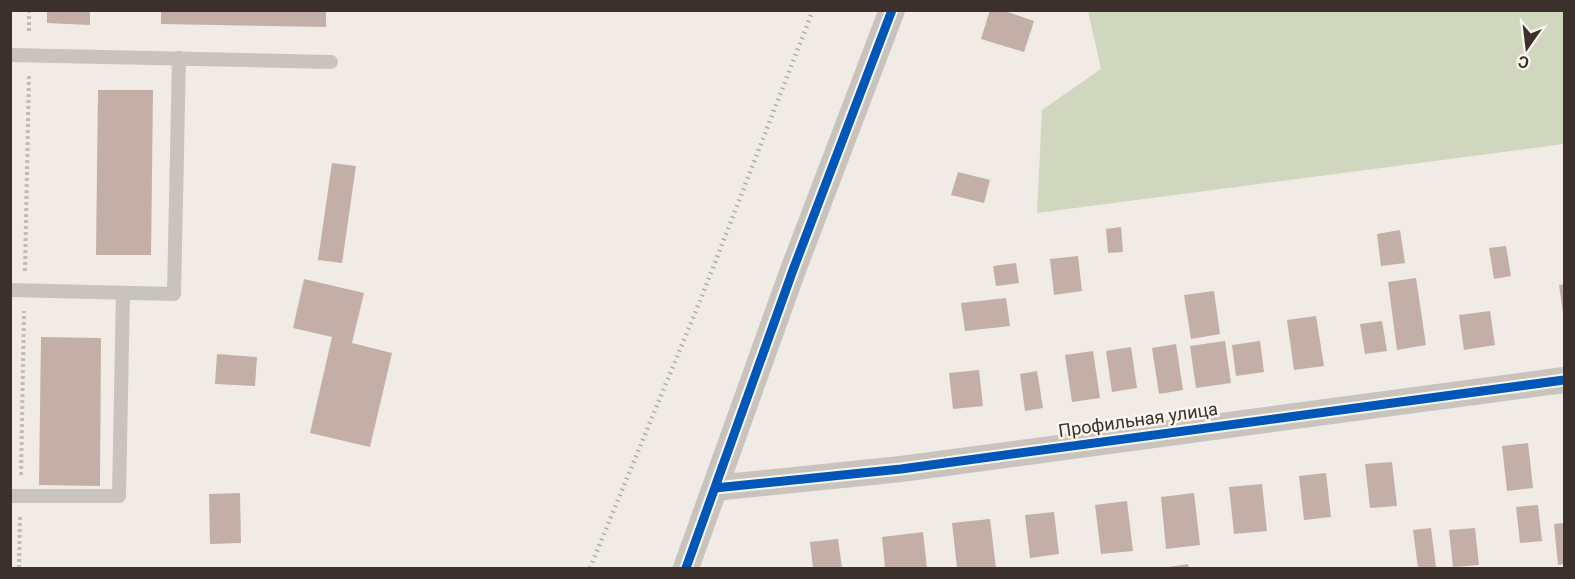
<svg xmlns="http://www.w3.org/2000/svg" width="1575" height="579" font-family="Roboto,sans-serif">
	<rect width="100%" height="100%" fill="#f0ebe5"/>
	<path fill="#d1d6bf" d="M 1088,11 L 1564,11 L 1564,144 L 1037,213 L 1042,110 L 1101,69 Z"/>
	<path fill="#c3afa7" d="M 47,10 L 90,10 L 90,25 L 47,23 Z
		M 161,10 L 326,10 L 326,27 L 161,24 Z
		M 990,10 L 1002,10 L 1034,21 L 1024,52 L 981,39 Z
		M 98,90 L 153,90 L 151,255 L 96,255 Z
		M 332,163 L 356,166 L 342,263 L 318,260 Z
		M 958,172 L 990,180 L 984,203 L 951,195 Z
		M 1121,227 L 1123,252 L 1108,253 L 1106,229 Z
		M 1400,230 L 1405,263 L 1381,266 L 1377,234 Z
		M 1506,246 L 1511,276 L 1494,279 L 1489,248 Z
		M 1078,256 L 1082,291 L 1054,295 L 1050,259 Z
		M 1016,263 L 1019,283 L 996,286 L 993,266 Z
		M 1416,278 L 1426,345 L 1397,350 L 1388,282 Z
		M 304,279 L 364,293 L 352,343 L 392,353 L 370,447 L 310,433 L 332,337 L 293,328 Z
		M 1564,284 L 1564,312 L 1563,313 L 1559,285 Z
		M 1214,291 L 1220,334 L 1191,339 L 1184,295 Z
		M 1006,298 L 1010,326 L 965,331 L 961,303 Z
		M 1490,311 L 1495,345 L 1464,350 L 1459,315 Z
		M 1316,316 L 1324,366 L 1294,370 L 1287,320 Z
		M 1382,321 L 1387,351 L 1365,354 L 1360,324 Z
		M 41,337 L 101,338 L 100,486 L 39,485 Z
		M 1225,341 L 1231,383 L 1196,388 L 1190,346 Z
		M 1260,341 L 1264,372 L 1236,376 L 1232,345 Z
		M 1176,344 L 1183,390 L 1159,394 L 1152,348 Z
		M 1131,347 L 1137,388 L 1112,392 L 1106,351 Z
		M 1093,351 L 1100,398 L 1072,402 L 1065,355 Z
		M 217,354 L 257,357 L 255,386 L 215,384 Z
		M 979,370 L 983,406 L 953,409 L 949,373 Z
		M 1037,371 L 1043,408 L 1025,411 L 1020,374 Z
		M 1528,443 L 1533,488 L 1507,491 L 1502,446 Z
		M 1392,462 L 1397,506 L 1370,508 L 1365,464 Z
		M 1326,473 L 1331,517 L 1304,520 L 1299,476 Z
		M 1262,484 L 1267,531 L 1234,534 L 1229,487 Z
		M 240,493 L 241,543 L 210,544 L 209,494 Z
		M 1194,493 L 1200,545 L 1166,549 L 1161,497 Z
		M 1127,501 L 1133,551 L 1101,554 L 1095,505 Z
		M 1538,505 L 1542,541 L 1520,543 L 1516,507 Z
		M 1054,512 L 1059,554 L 1030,558 L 1025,515 Z
		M 990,519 L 996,568 L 957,568 L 952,523 Z
		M 1564,523 L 1564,564 L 1558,565 L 1554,524 Z
		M 1431,528 L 1436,567 L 1418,568 L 1413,530 Z
		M 1475,528 L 1479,565 L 1453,567 L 1449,530 Z
		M 923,532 L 927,568 L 885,568 L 882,537 Z
		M 838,539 L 842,568 L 813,568 L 810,542 Z
		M 1188,564 L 1189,568 L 1169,568 L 1169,567 Z"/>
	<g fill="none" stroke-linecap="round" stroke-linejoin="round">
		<path stroke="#c2bbb6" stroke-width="4" stroke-dasharray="3 3" stroke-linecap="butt" d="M 29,10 L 29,34
			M 25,271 L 29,74
			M 21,475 L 24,311
			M 19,568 L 20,515"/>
		<path stroke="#c9c3be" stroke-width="14" d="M 10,55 L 331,62
			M 10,290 L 174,294 L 179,58
			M 10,496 L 119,496 L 123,293"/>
		<path stroke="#c9c3be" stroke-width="26" d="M 715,488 L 901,469 L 1564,380
			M 686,568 L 793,270 L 892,10"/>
		<path stroke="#b1aca8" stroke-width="4.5" stroke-dasharray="1.5 4.5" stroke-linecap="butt" d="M 590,568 L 700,301 L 813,10"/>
		<g stroke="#fbf5ee" stroke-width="13">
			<path id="cycleway" d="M 715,488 L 901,469 L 1564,380
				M 686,568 L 793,270 L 892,10"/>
		</g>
		<use href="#cycleway" stroke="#0057b8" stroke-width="9"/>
	</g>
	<g text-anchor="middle" stroke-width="5" stroke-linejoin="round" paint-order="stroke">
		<g font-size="18" fill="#3b302b" stroke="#fbf5ee">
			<text transform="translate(1138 420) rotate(-8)" y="6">Профильная улица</text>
		</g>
	</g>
	<rect width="1575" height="579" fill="none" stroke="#3b302b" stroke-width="24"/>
	<g transform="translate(1527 48) rotate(194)" stroke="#fbf5ee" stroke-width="4.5" paint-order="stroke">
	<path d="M0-4.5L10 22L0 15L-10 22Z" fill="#3b302b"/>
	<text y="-9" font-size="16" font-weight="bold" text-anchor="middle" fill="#3b302b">С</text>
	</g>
</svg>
